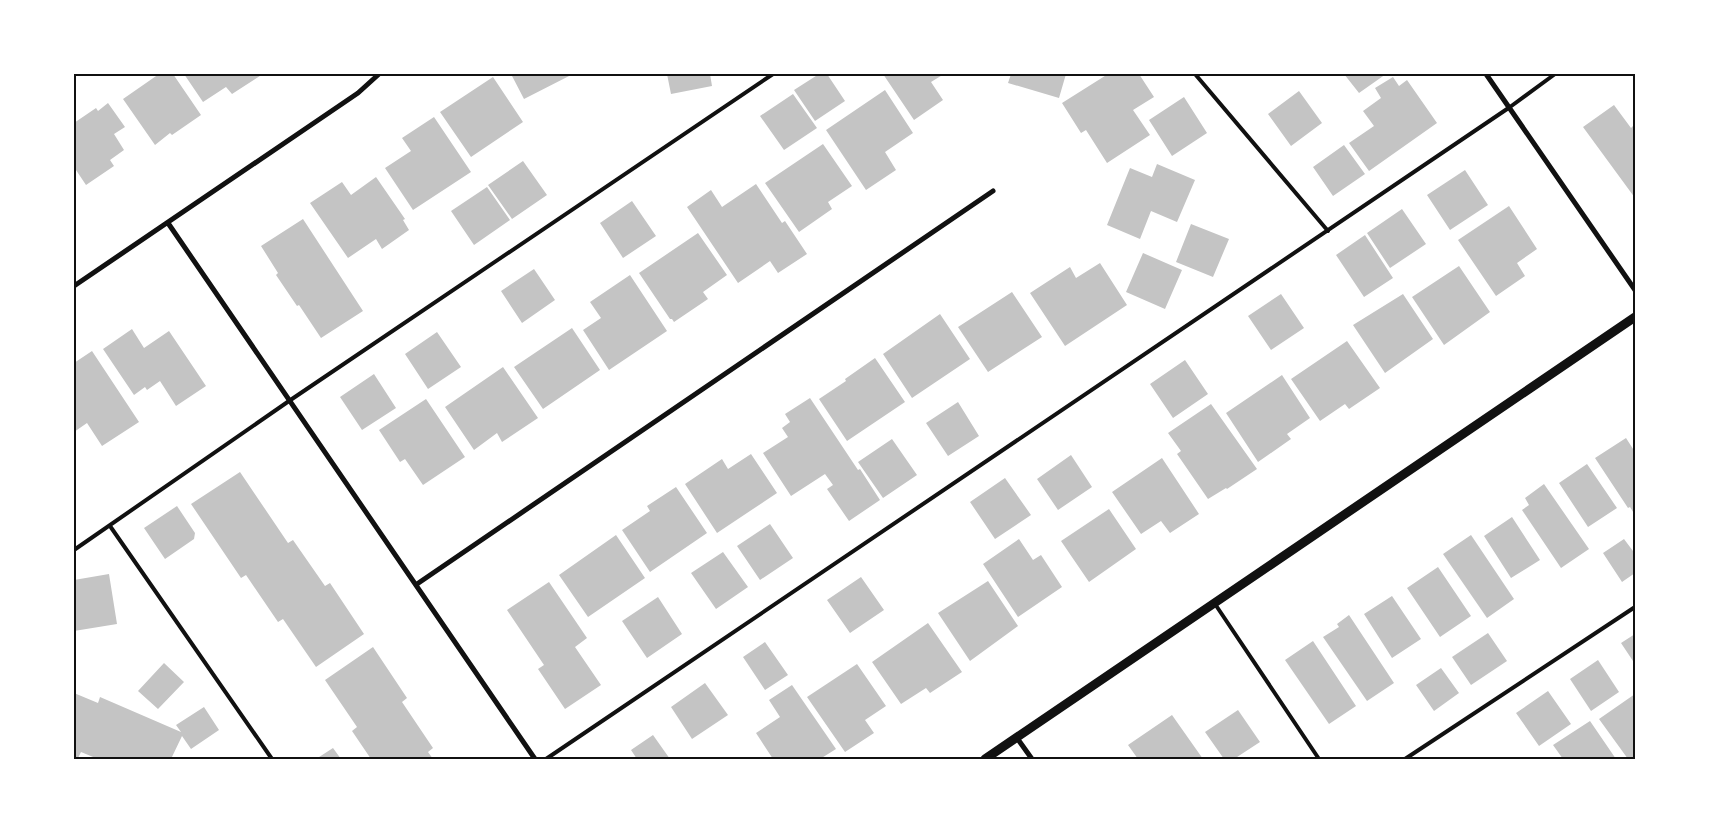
<svg xmlns="http://www.w3.org/2000/svg" width="1709" height="833" font-family="Lora,serif">
	<rect width="100%" height="100%" fill="#fff"/>
	<path fill="#c4c4c4" d="M 159,74 L 173,74 L 201,115 L 172,135 L 170,133 L 155,145 L 123,99 Z
		M 184,74 L 263,74 L 232,94 L 226,87 L 203,102 Z
		M 511,74 L 573,74 L 524,99 Z
		M 667,74 L 710,74 L 712,86 L 671,94 Z
		M 819,74 L 827,74 L 845,101 L 815,121 L 794,90 Z
		M 883,74 L 944,74 L 931,82 L 943,100 L 914,120 Z
		M 1011,74 L 1066,74 L 1059,98 L 1008,83 Z
		M 1108,74 L 1139,74 L 1154,97 L 1133,110 L 1150,135 L 1107,163 L 1086,130 L 1081,133 L 1062,103 Z
		M 1344,74 L 1386,74 L 1359,93 Z
		M 493,77 L 523,122 L 471,157 L 440,112 Z
		M 1393,77 L 1399,86 L 1407,80 L 1437,123 L 1369,171 L 1349,143 L 1374,126 L 1363,111 L 1381,98 L 1375,88 Z
		M 885,90 L 913,133 L 885,152 L 896,170 L 866,190 L 826,130 Z
		M 1299,91 L 1322,123 L 1291,146 L 1268,114 Z
		M 793,94 L 817,128 L 784,150 L 760,116 Z
		M 1184,97 L 1207,133 L 1172,156 L 1149,120 Z
		M 108,103 L 125,127 L 114,134 L 124,150 L 110,160 L 114,166 L 86,185 L 74,167 L 74,123 L 96,108 L 98,111 Z
		M 1614,105 L 1631,128 L 1635,124 L 1635,198 L 1583,127 Z
		M 434,117 L 471,172 L 413,210 L 385,168 L 411,151 L 402,138 Z
		M 823,144 L 852,186 L 828,202 L 832,209 L 799,232 L 765,183 Z
		M 1344,145 L 1365,174 L 1333,196 L 1313,167 Z
		M 523,161 L 547,195 L 512,219 L 488,185 Z
		M 1157,164 L 1195,180 L 1177,222 L 1151,211 L 1140,239 L 1107,225 L 1130,168 L 1152,177 Z
		M 1465,170 L 1488,205 L 1450,230 L 1427,195 Z
		M 376,177 L 405,219 L 403,220 L 409,230 L 382,249 L 376,239 L 348,258 L 310,203 L 342,182 L 351,195 Z
		M 756,184 L 782,223 L 785,221 L 807,254 L 778,273 L 770,261 L 738,283 L 687,207 L 711,190 L 722,207 Z
		M 487,187 L 510,220 L 474,245 L 451,211 Z
		M 632,201 L 656,236 L 623,258 L 600,223 Z
		M 1509,206 L 1537,249 L 1517,263 L 1525,276 L 1496,296 L 1458,240 Z
		M 1402,209 L 1426,244 L 1390,268 L 1367,233 Z
		M 303,219 L 363,311 L 321,338 L 299,305 L 297,306 L 276,275 L 278,273 L 261,246 Z
		M 1191,224 L 1229,239 L 1213,277 L 1176,262 Z
		M 698,233 L 727,275 L 703,292 L 708,299 L 674,322 L 672,319 L 670,319 L 639,273 Z
		M 1365,235 L 1393,278 L 1364,297 L 1336,255 Z
		M 1143,253 L 1182,270 L 1165,309 L 1126,292 Z
		M 1100,263 L 1127,305 L 1065,346 L 1030,293 L 1070,267 L 1076,278 Z
		M 1459,266 L 1490,312 L 1444,345 L 1412,297 Z
		M 534,269 L 555,300 L 522,323 L 501,291 Z
		M 630,275 L 667,331 L 609,370 L 583,330 L 601,318 L 590,302 Z
		M 1012,292 L 1042,337 L 988,372 L 958,327 Z
		M 1281,294 L 1304,328 L 1271,350 L 1248,316 Z
		M 1403,294 L 1433,339 L 1385,373 L 1353,325 Z
		M 940,314 L 970,359 L 912,398 L 883,354 Z
		M 572,328 L 600,370 L 543,409 L 514,367 Z
		M 132,329 L 144,348 L 169,331 L 206,386 L 176,406 L 160,381 L 147,390 L 145,387 L 134,395 L 103,349 Z
		M 437,332 L 461,367 L 428,389 L 405,354 Z
		M 1347,341 L 1380,388 L 1349,409 L 1345,404 L 1320,421 L 1291,379 Z
		M 92,351 L 139,422 L 102,446 L 87,423 L 74,432 L 74,363 Z
		M 875,358 L 905,402 L 847,441 L 819,399 L 846,381 L 845,379 Z
		M 1185,360 L 1208,394 L 1173,418 L 1150,384 Z
		M 503,367 L 538,418 L 502,442 L 497,433 L 474,450 L 445,407 Z
		M 374,374 L 396,408 L 362,430 L 340,397 Z
		M 1282,375 L 1310,418 L 1287,434 L 1291,439 L 1258,462 L 1226,413 Z
		M 810,398 L 858,470 L 860,469 L 880,500 L 849,521 L 827,489 L 833,485 L 825,474 L 791,496 L 763,453 L 788,437 L 782,428 L 790,422 L 785,414 Z
		M 426,399 L 465,457 L 423,485 L 405,459 L 400,462 L 379,430 Z
		M 958,402 L 979,436 L 948,456 L 926,423 Z
		M 1211,404 L 1257,469 L 1227,489 L 1226,488 L 1208,499 L 1177,454 L 1181,451 L 1168,433 Z
		M 1626,438 L 1635,452 L 1635,515 L 1630,507 L 1628,508 L 1595,458 Z
		M 892,439 L 917,475 L 883,498 L 858,462 Z
		M 751,454 L 777,493 L 717,533 L 685,484 L 722,459 L 728,469 Z
		M 1071,455 L 1092,487 L 1058,510 L 1037,479 Z
		M 1162,458 L 1199,514 L 1170,533 L 1161,521 L 1141,534 L 1112,492 Z
		M 1587,464 L 1617,508 L 1588,527 L 1559,483 Z
		M 240,472 L 288,543 L 293,540 L 325,586 L 330,583 L 364,634 L 316,667 L 283,619 L 278,622 L 246,575 L 241,578 L 191,504 Z
		M 1005,478 L 1031,515 L 995,539 L 970,502 Z
		M 1544,484 L 1589,549 L 1561,568 L 1522,510 L 1529,505 L 1525,498 Z
		M 676,487 L 707,533 L 650,572 L 622,530 L 650,511 L 647,506 Z
		M 177,506 L 195,533 L 194,539 L 165,559 L 144,528 Z
		M 1109,509 L 1136,549 L 1089,582 L 1061,541 Z
		M 1512,517 L 1540,560 L 1511,578 L 1484,536 Z
		M 770,524 L 793,558 L 760,580 L 737,546 Z
		M 616,535 L 645,578 L 588,617 L 559,575 Z
		M 1471,535 L 1514,599 L 1487,618 L 1443,554 Z
		M 1019,539 L 1033,560 L 1041,555 L 1062,587 L 1018,617 L 983,564 Z
		M 1624,539 L 1633,551 L 1635,549 L 1635,573 L 1622,582 L 1603,553 Z
		M 723,552 L 748,587 L 716,609 L 691,573 Z
		M 1438,567 L 1471,616 L 1440,637 L 1407,588 Z
		M 109,574 L 117,624 L 74,631 L 74,580 Z
		M 861,577 L 884,610 L 850,633 L 827,600 Z
		M 988,581 L 1018,626 L 970,661 L 938,613 Z
		M 549,582 L 587,638 L 575,647 L 601,685 L 565,709 L 538,669 L 544,665 L 507,610 Z
		M 1392,596 L 1421,639 L 1392,658 L 1364,614 Z
		M 658,597 L 682,634 L 647,658 L 622,621 Z
		M 1349,615 L 1394,683 L 1367,701 L 1323,637 L 1339,627 L 1337,624 Z
		M 928,623 L 962,672 L 930,693 L 926,688 L 901,704 L 872,662 Z
		M 1488,633 L 1507,661 L 1471,685 L 1452,657 Z
		M 1635,634 L 1635,664 L 1621,643 Z
		M 1313,641 L 1356,706 L 1329,724 L 1285,660 Z
		M 765,642 L 788,675 L 765,690 L 743,657 Z
		M 373,647 L 407,698 L 402,702 L 433,748 L 428,752 L 433,759 L 371,759 L 352,731 L 357,727 L 325,680 Z
		M 1598,660 L 1619,692 L 1591,711 L 1570,679 Z
		M 164,663 L 184,682 L 158,709 L 138,691 Z
		M 857,664 L 886,706 L 865,720 L 874,733 L 845,752 L 807,697 Z
		M 1441,668 L 1459,693 L 1434,711 L 1416,685 Z
		M 705,683 L 728,715 L 692,739 L 671,707 Z
		M 792,685 L 836,749 L 820,759 L 773,759 L 756,733 L 780,717 L 769,700 Z
		M 1548,691 L 1571,724 L 1539,746 L 1516,713 Z
		M 74,693 L 98,703 L 100,697 L 181,732 L 176,725 L 204,707 L 219,730 L 191,749 L 182,736 L 171,759 L 98,759 L 81,752 L 78,758 L 74,756 Z
		M 1635,694 L 1635,759 L 1628,759 L 1599,719 Z
		M 1238,710 L 1260,742 L 1234,759 L 1224,759 L 1205,732 Z
		M 1172,715 L 1203,759 L 1138,759 L 1128,745 Z
		M 1590,721 L 1616,759 L 1563,759 L 1553,745 Z
		M 653,735 L 670,759 L 637,759 L 631,750 Z
		M 333,748 L 341,759 L 316,759 Z"/>
	<g fill="none" stroke-linecap="round" stroke-linejoin="round">
		<path stroke="#111" stroke-width="4" d="M 1195,74 L 1328,231
			M 110,526 L 272,759
			M 74,550 L 289,401 L 773,74
			M 1215,604 L 1319,759
			M 546,759 L 1510,107 L 1555,74
			M 1405,759 L 1635,607"/>
		<path stroke="#111" stroke-width="5" d="M 1486,74 L 1635,290
			M 168,223 L 535,759
			M 74,286 L 358,93 L 379,74
			M 417,584 L 993,191
			M 1017,738 L 1032,759"/>
		<path stroke="#111" stroke-width="9" d="M 985,759 L 1635,317"/>
	</g>
	<rect width="1709" height="833" fill="none" stroke="#ffffff" stroke-width="150"/>
	<rect x="75" y="75" width="1559" height="683" fill="none" stroke="#111" stroke-width="2"/>
</svg>
